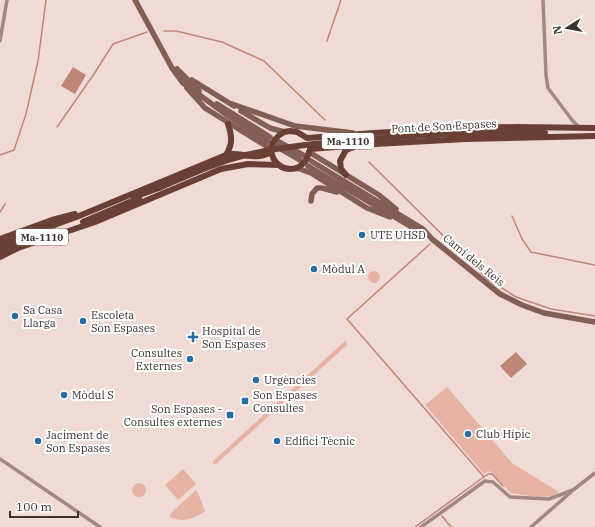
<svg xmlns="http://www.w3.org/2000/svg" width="595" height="527" font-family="'IBM Plex Serif',serif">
	<rect width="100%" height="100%" fill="#f0dad5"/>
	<path fill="#e6b2a3" d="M368 277a6 6 0 1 1 12 0a6 6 0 1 1-12 0Z
		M 346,341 L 347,345 L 216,464 L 213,464 L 213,461 L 344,342 Z
		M 447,387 L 512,463 L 559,492 C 551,501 523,495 511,493 L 489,471 L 484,474 L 425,405 Z
		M 183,469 L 196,484 L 178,500 L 165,485 Z
		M132 490a7 7 0 1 1 14 0a7 7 0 1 1-14 0Z
		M 196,490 L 198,493 L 205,511 C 194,519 183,523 170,517 L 170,514 Z"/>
	<path fill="#be8677" d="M 73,67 L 86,75 L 75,94 L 61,86 Z
		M 516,352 L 527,364 L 511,378 L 500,366 Z"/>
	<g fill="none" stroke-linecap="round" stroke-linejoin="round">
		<path stroke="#be8677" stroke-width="1.5" d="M 164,31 L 176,31 L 222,42 L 264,61 L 325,120
			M 327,41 L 341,0
			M 57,127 L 94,74 L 113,44 L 147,32
			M 0,155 L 14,150 L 26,114 L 38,61 L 46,0
			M 369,162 L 486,278 L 516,297 L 551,309 L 595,316
			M 0,212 L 5,204
			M 512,216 L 522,239 L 531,252 L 595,265
			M 430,244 L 347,319 L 484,477
			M 442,516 L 451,527
			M 415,527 L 488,474 L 492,474 L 503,486"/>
		<path stroke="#a28881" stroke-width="3.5" d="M 543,0 L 546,75 L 548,88 L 572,120 L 580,128
			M 0,41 L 7,0
			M 0,459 L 100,527
			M 421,527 L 485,481 L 493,482 L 510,497 L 549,499 L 573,490 L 595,473
			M 531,527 L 571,492"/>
		<path stroke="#825e54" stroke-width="5.5" d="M 135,0 L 172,68 L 183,83 L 227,115 L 268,141
			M 177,69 L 199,91
			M 192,80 L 234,106
			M 187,88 L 205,108 L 271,149
			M 217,104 L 270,137
			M 232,104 L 295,126 L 353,133
			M 241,111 L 270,128 L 284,132
			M 279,142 L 303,155
			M 276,146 L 300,160
			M 309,152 L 379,195 L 396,209
			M 311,161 L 423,229 L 432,239 L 500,294 L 522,305 L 544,313 L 595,322
			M 308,166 L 425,235
			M 297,168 L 311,173 L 367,208 L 390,217
			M 311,201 L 312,194 L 317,188 L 322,188 L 337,192"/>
		<path stroke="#6a4035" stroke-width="6" d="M 284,132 L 290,131 L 297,132 L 307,138 L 374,133 L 461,128 L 517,127 L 595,128
			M 271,149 C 272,163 283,172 297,168
			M 310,149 L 375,144 L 465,139 L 595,136
			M 226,155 C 233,144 232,136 228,124
			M 346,175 L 341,169 L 340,161 L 346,150 L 354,147
			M 134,197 L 159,188
			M 83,222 L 139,198
			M 0,239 L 52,220 L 75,214
			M 0,245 L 79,216 L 226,155 C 237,151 247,158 259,156 C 263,156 267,154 271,152
			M 0,251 L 18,244
			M 0,257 L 18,248 L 95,222 L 221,169 L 248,164 L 279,165"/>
		<path stroke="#6a4035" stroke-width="6" d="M 271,149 C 272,141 277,136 284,132
			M 297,168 C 304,164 307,160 309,152
			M 159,188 C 187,176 216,162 246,155 C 284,146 322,143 360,140 C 422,135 483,132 545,133"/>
	</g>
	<g fill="#296ea3" stroke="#fff" stroke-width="1.5">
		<circle cx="362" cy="235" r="4"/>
		<circle cx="314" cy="269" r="4"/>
		<circle cx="15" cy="316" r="4"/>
		<circle cx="83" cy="321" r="4"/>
		<path d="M191 331h4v4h4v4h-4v4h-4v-4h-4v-4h4z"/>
		<circle cx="190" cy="359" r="4"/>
		<circle cx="256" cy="380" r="4"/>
		<circle cx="64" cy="395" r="4"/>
		<rect x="241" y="397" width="8" height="8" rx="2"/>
		<rect x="226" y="411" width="8" height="8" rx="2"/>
		<circle cx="468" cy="434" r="4"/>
		<circle cx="38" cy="441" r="4"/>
		<circle cx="277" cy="441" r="4"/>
	</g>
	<g text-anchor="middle" stroke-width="4" stroke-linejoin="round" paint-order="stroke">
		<g fill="#fff" stroke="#76706e" stroke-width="1">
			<rect x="322" y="133" width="52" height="16" rx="3"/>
			<rect x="16" y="229" width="52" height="16" rx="3"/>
		</g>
		<g font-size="10" font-weight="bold" fill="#3b3230">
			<text x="348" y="145">Ma-1110</text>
			<text x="42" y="241">Ma-1110</text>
		</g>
		<g font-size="11" fill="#3b3230" stroke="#fff">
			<text transform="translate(444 126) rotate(-3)" y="4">Pont de Son Espases</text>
			<text transform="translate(474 260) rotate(39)" y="4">Camí dels Reis</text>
		</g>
		<g font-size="11" fill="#3b3230" stroke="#fff" text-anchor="start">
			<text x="370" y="239">UTE UHSD</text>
			<text x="322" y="273">Mòdul A</text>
			<text x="23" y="314">Sa Casa<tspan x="23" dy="13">Llarga</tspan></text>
			<text x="91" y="319">Escoleta<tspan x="91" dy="13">Son Espases</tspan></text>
			<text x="202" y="335">Hospital de<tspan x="202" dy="13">Son Espases</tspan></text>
			<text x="182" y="357" text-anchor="end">Consultes<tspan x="182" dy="13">Externes</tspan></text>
			<text x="264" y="384">Urgències</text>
			<text x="72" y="399">Mòdul S</text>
			<text x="253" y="399">Son Espases<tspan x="253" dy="13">Consultes</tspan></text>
			<text x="222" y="413" text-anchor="end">Son Espases -<tspan x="222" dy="13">Consultes externes</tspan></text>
			<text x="476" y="438">Club Hípic</text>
			<text x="46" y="439">Jaciment de<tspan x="46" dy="13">Son Espases</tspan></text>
			<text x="285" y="445">Edifici Tècnic</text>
		</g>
	</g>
	<g transform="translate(567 28) rotate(259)" stroke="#ffffff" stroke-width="3" paint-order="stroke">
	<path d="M0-3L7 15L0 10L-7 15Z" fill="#3b3230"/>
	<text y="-6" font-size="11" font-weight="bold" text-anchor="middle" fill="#3b3230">N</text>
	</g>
	<path d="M10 511v6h68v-6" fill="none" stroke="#3b3230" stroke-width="2"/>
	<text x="16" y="511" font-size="12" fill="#3b3230" stroke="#ffffff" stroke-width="3" paint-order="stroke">100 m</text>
</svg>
